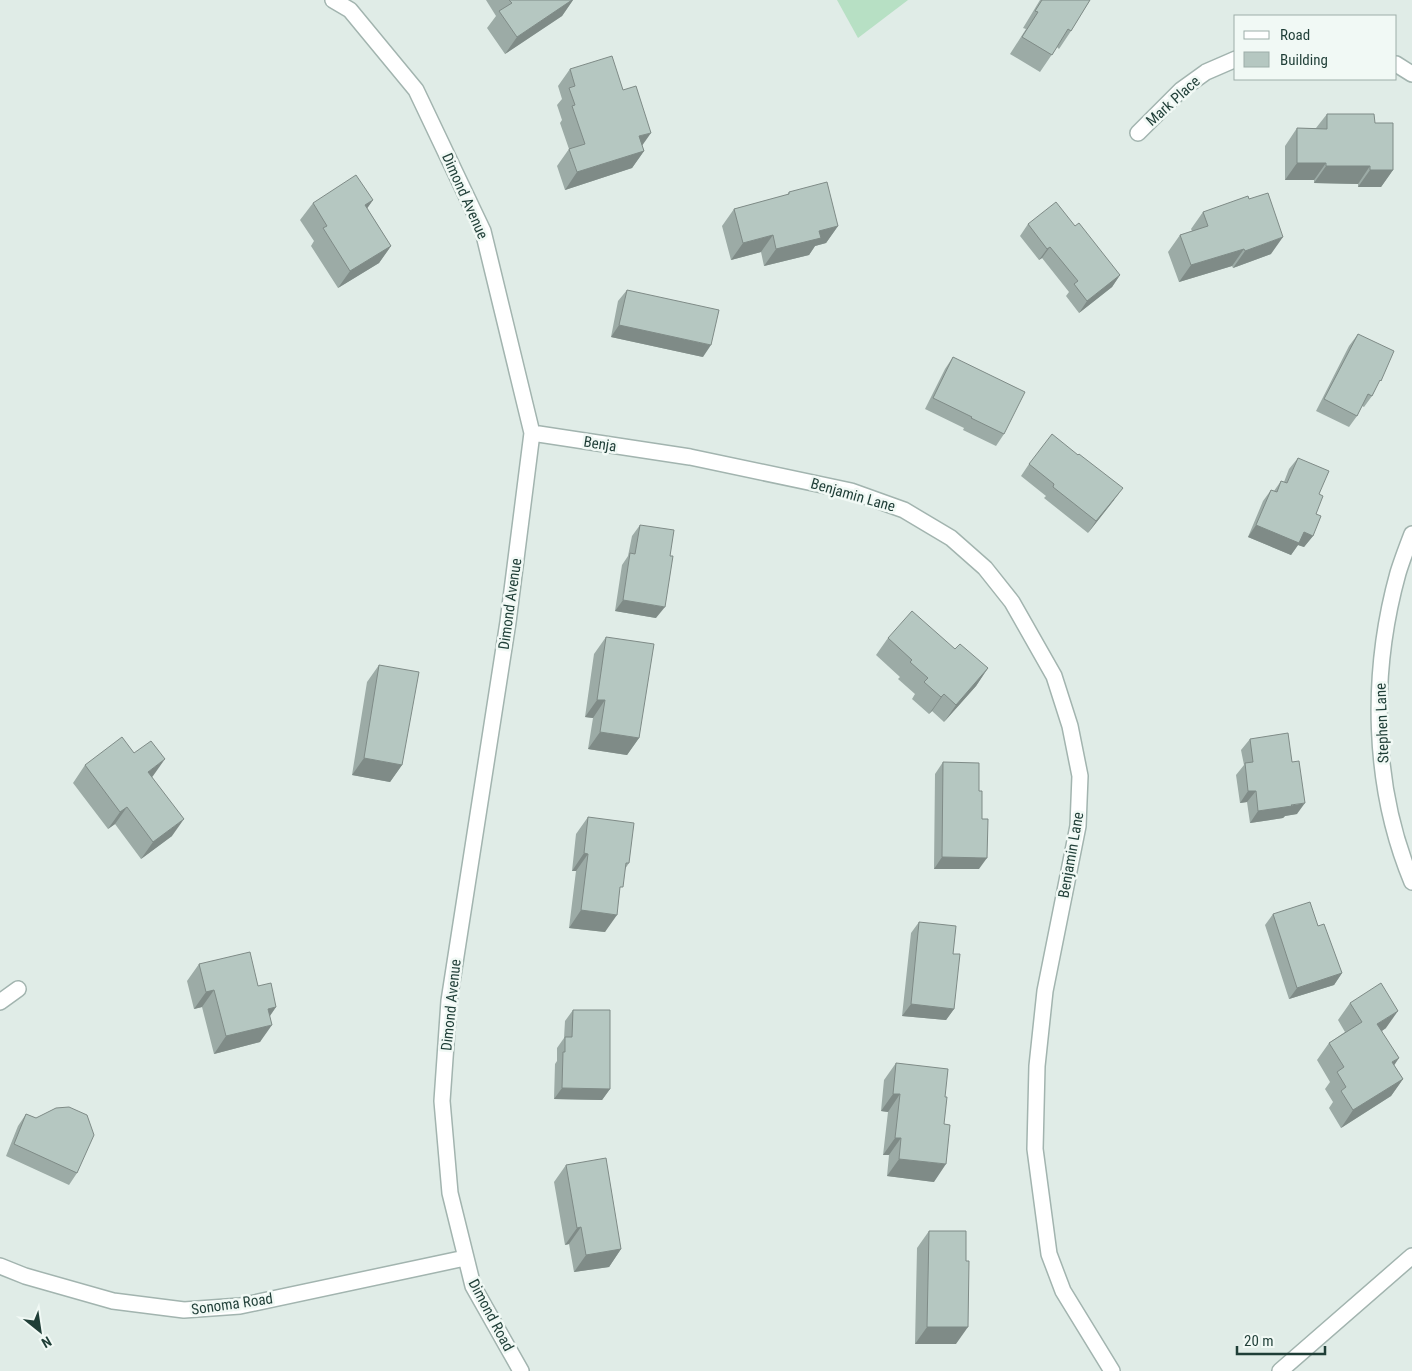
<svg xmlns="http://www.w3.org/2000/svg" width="1412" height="1371" font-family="'Roboto Condensed',sans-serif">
	<rect width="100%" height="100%" fill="#e0ece7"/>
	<path fill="#b7e0c4" d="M 837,0 L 908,0 L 858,38 Z"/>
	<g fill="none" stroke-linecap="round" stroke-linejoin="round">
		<g stroke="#a2b4af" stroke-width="18">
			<path id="minor" d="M 333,0 L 350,10 L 416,90 L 483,231 L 532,433 L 508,622 L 449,1001 L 442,1101 L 450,1193 L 473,1286 L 521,1371
				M 1396,64 L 1412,74
				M 1138,133 L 1181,90 L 1206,72 L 1236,59
				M 532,433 L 690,457 L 851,491 L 904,510 L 951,538 L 985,568 L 1012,602 L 1054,676 L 1070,726 L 1080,776 L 1078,826 L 1045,991 L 1037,1066 L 1035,1149 L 1049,1254 L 1063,1291 L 1112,1371
				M 1412,534 C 1407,547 1402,560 1398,573 C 1370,674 1372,786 1412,882
				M 0,1002 L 18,989
				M 0,1266 L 25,1276 L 113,1301 L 184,1310 L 240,1306 L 465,1258
				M 1280,1371 L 1412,1256"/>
		</g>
		<use href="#minor" stroke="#fff" stroke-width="15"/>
	</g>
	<path fill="#9caba6" d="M 486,0 L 573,0 L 562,16 L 505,54 L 487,28 L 496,16 Z
		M 1040,0 L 1090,0 L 1071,31 L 1059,49 L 1057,47 L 1040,72 L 1010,54 L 1026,29 L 1023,28 Z
		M 570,69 L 642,146 L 644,151 L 632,168 L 565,190 L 557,166 L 569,149 L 560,123 L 562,120 L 557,105 L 562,99 L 558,86 Z
		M 1327,114 L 1375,123 L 1393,170 L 1381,187 L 1358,187 L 1358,184 L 1314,183 L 1314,180 L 1285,180 L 1285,146 L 1297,128 L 1316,128 Z
		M 789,192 L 838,226 L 826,243 L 815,246 L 809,255 L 764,266 L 761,252 L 731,260 L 722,226 L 734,209 L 787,195 Z
		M 373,200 L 367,208 L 391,246 L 379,263 L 338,288 L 311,246 L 314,241 L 300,220 L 313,203 Z
		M 1203,212 L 1271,254 L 1233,268 L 1232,266 L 1179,282 L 1168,252 L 1180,235 L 1192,231 L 1191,229 Z
		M 1028,224 L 1075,226 L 1120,275 L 1112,287 L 1079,313 L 1066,296 L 1069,292 L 1042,258 L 1039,260 L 1020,236 Z
		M 627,290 L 703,357 L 611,337 L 618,301 Z
		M 1358,334 L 1376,388 L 1372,396 L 1364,407 L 1362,406 L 1357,416 L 1349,427 L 1316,411 L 1349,346 Z
		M 953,357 L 1004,434 L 996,446 L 963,430 L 964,428 L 925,409 L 945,369 Z
		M 1298,458 L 1319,494 L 1313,536 L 1304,547 L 1298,545 L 1291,555 L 1248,537 L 1263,501 L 1271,490 L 1274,491 L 1281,481 L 1284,482 L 1289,469 Z
		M 1029,464 L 1114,500 L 1088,533 L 1044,498 L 1046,496 L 1021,476 Z
		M 640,525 L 656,618 L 615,611 L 622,565 L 628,556 L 632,536 Z
		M 606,637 L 639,738 L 627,755 L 588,749 L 593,718 L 585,717 L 594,654 Z
		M 888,638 L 955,649 L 988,668 L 976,686 L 944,722 L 932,711 L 929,714 L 912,699 L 915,694 L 898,679 L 900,677 L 876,655 Z
		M 379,665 L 402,765 L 390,782 L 352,775 L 367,682 Z
		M 1250,739 L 1297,814 L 1285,816 L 1283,818 L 1250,823 L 1247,802 L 1240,803 L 1236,775 L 1244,765 L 1241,750 Z
		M 134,753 L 153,776 L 152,777 L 172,836 L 141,859 L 115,824 L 108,829 L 73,783 L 85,765 Z
		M 943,762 L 979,869 L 934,869 L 935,774 Z
		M 588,817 L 629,863 L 625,869 L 605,932 L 569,928 L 576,871 L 572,871 L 576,834 Z
		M 1273,914 L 1318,926 L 1342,973 L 1334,985 L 1289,999 L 1265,925 Z
		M 919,922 L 953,954 L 954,1009 L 946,1020 L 902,1016 L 911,933 Z
		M 199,964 L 258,986 L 276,1007 L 270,1016 L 260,1042 L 214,1054 L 202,1007 L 194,1009 L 187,981 Z
		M 1350,1003 L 1386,1028 L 1382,1031 L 1394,1065 L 1403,1079 L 1391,1096 L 1341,1128 L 1329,1108 L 1333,1102 L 1325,1089 L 1330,1082 L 1317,1060 L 1329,1043 L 1345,1032 L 1338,1020 Z
		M 573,1010 L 610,1089 L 602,1100 L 554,1099 L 555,1064 L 557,1061 L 557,1048 L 564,1038 L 565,1021 Z
		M 896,1063 L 934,1182 L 887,1176 L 889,1155 L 883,1155 L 888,1112 L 881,1111 L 884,1080 Z
		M 26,1114 L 36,1118 L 77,1173 L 69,1185 L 6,1156 L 18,1126 Z
		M 566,1165 L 621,1249 L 609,1267 L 574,1272 L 569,1244 L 565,1245 L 554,1182 Z
		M 929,1231 L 956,1344 L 915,1344 L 917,1248 Z"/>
	<path fill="#7f8b87" d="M 572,0 L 573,0 L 562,16 L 505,54 L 517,37 Z
		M 651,133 L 639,150 L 639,136 Z
		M 644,151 L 632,168 L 565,190 L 577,172 Z
		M 1297,163 L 1326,163 L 1314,180 L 1285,180 Z
		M 1326,166 L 1370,166 L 1358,184 L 1314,183 Z
		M 1370,170 L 1393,170 L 1381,187 L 1358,187 Z
		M 373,200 L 361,217 L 365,205 Z
		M 838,226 L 826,243 L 815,246 L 809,255 L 764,266 L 776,249 L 819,231 Z
		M 773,235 L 761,252 L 731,260 L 743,243 Z
		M 1283,237 L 1271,254 L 1233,268 L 1245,251 Z
		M 391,246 L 379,263 L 338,288 L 350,271 Z
		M 1050,247 L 1042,258 L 1039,260 L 1047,249 Z
		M 1244,249 L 1232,266 L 1179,282 L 1191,265 Z
		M 1120,275 L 1112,287 L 1079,313 L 1087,301 Z
		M 619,325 L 711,345 L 703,357 L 611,337 Z
		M 1123,488 L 1114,500 L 1088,533 L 1096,521 Z
		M 1256,525 L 1304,532 L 1313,536 L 1304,547 L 1298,545 L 1291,555 L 1248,537 Z
		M 623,600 L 665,607 L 656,618 L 615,611 Z
		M 988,668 L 976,686 L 944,722 L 956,705 Z
		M 944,694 L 932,711 L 929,714 L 941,697 Z
		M 597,700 L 605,700 L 593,718 L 585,717 Z
		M 600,732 L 639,738 L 627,755 L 588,749 Z
		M 364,758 L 402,765 L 390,782 L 352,775 Z
		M 165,759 L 153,776 L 136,789 L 148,772 Z
		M 1248,791 L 1256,791 L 1247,802 L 1240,803 Z
		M 1305,803 L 1297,814 L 1285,816 L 1283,818 L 1250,823 L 1258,811 Z
		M 127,807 L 115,824 L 108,829 L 120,812 Z
		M 184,819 L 172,836 L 141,859 L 153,842 Z
		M 584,853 L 588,854 L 576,871 L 572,871 Z
		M 942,857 L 987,858 L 979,869 L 934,869 Z
		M 581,910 L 617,915 L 605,932 L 569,928 Z
		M 1342,973 L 1334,985 L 1289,999 L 1297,988 Z
		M 214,990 L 202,1007 L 194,1009 L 206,992 Z
		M 911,1004 L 954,1009 L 946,1020 L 902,1016 Z
		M 276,1007 L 264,1024 L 268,1009 Z
		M 1398,1011 L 1386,1028 L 1365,1042 L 1377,1024 Z
		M 272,1025 L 260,1042 L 214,1054 L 226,1036 Z
		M 1399,1058 L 1387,1076 L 1392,1062 Z
		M 1403,1079 L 1391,1096 L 1341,1128 L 1353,1110 Z
		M 562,1088 L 610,1089 L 602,1100 L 554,1099 Z
		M 893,1094 L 900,1094 L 888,1112 L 881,1111 Z
		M 895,1138 L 901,1138 L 889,1155 L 883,1155 Z
		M 899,1159 L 946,1164 L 934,1182 L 887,1176 Z
		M 581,1227 L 569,1244 L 565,1245 L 577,1228 Z
		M 621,1249 L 609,1267 L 574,1272 L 586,1255 Z
		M 927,1327 L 968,1327 L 956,1344 L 915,1344 Z"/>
	<path fill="#b5c7c1" stroke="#7f8b87" d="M 509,0 L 572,0 L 517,37 L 499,11 L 512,3 Z
		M 1042,0 L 1090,0 L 1071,31 L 1068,29 L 1052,55 L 1022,37 L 1038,12 L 1035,11 Z
		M 612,56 L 623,90 L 636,86 L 651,133 L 639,136 L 644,151 L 577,172 L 569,149 L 585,144 L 572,106 L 575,105 L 569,88 L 575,86 L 570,69 Z
		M 1327,114 L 1374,114 L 1375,123 L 1393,123 L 1393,170 L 1370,170 L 1370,166 L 1326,166 L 1326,163 L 1297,163 L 1297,128 L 1327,129 Z
		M 356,175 L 373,200 L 365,205 L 391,246 L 350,271 L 323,228 L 327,226 L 313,203 Z
		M 827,182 L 838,226 L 819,231 L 821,238 L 776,249 L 773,235 L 743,243 L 734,209 L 789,194 L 789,192 Z
		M 1268,193 L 1283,237 L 1245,251 L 1244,249 L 1191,265 L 1180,235 L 1208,226 L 1203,212 L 1248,196 L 1249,199 Z
		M 1056,202 L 1075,226 L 1079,223 L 1120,275 L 1087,301 L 1074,284 L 1078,281 L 1050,247 L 1047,249 L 1028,224 Z
		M 627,290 L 719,310 L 711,345 L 619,325 Z
		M 1358,334 L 1394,351 L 1381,381 L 1380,380 L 1372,396 L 1368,394 L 1357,416 L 1324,399 Z
		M 953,357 L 1025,392 L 1004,434 L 971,418 L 972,417 L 933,398 Z
		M 1052,434 L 1078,455 L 1079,454 L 1123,488 L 1096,521 L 1053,487 L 1054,484 L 1029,464 Z
		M 1298,458 L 1329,471 L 1319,494 L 1323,496 L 1316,514 L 1321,516 L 1313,536 L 1304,532 L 1299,543 L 1256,525 L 1271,490 L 1277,492 L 1281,481 L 1287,483 Z
		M 640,525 L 674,530 L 670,556 L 673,556 L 665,607 L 623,600 L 630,553 L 635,554 Z
		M 912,611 L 955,649 L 960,644 L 988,668 L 956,705 L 944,694 L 941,697 L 924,682 L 928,678 L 910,662 L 912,660 L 888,638 Z
		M 606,637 L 654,644 L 639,738 L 600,732 L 605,700 L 597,700 Z
		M 379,665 L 419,672 L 402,765 L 364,758 Z
		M 1288,733 L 1292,762 L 1299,761 L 1305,803 L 1291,805 L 1292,806 L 1258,811 L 1256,791 L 1248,791 L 1245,763 L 1253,762 L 1250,739 Z
		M 122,737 L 134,753 L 151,741 L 165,759 L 148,772 L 184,819 L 153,842 L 127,807 L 120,812 L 85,765 Z
		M 943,762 L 979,763 L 979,791 L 982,791 L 982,819 L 988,819 L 987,858 L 942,857 Z
		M 588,817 L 634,823 L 629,863 L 626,863 L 623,887 L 620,887 L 617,915 L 581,910 L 588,854 L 584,853 Z
		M 1310,902 L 1318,926 L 1324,924 L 1342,973 L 1297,988 L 1273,914 Z
		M 919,922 L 956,926 L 953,954 L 960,954 L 954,1009 L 911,1004 Z
		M 250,952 L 258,986 L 271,983 L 276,1007 L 268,1009 L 272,1025 L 226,1036 L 214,990 L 206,992 L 199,964 Z
		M 1381,983 L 1398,1011 L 1377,1024 L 1399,1058 L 1392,1062 L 1403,1079 L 1353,1110 L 1341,1091 L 1346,1087 L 1337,1072 L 1344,1067 L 1329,1043 L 1362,1022 L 1350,1003 Z
		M 573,1010 L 610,1010 L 610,1089 L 562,1088 L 563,1052 L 565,1052 L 565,1037 L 572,1037 Z
		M 896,1063 L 948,1069 L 945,1097 L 947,1097 L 944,1124 L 950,1125 L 946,1164 L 899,1159 L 901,1138 L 895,1138 L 900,1094 L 893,1094 Z
		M 69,1107 L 87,1115 L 94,1135 L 77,1173 L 14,1144 L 26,1114 L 36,1118 L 56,1108 Z
		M 606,1158 L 621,1249 L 586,1255 L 581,1227 L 577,1228 L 566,1165 Z
		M 929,1231 L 966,1231 L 966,1261 L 969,1261 L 968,1327 L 927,1327 Z"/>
	<g text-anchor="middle" stroke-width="5" stroke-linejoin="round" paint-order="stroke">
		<g font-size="15" fill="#1f3e37" stroke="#f1f9f5">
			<text transform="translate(1173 101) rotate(-42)" y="5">Mark Place</text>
			<text transform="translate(465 196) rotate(66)" y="5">Dimond Avenue</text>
			<text transform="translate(600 444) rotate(9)" y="5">Benja</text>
			<text transform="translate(853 495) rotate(16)" y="5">Benjamin Lane</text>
			<text transform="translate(510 604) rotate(-82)" y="5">Dimond Avenue</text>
			<text transform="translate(1382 723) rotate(-92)" y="5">Stephen Lane</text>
			<text transform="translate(1071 855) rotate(-80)" y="5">Benjamin Lane</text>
			<text transform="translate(451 1005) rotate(-84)" y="5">Dimond Avenue</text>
			<text transform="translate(232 1304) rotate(-8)" y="5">Sonoma Road</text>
			<text transform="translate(491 1315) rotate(62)" y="5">Dimond Road</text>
		</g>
	</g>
	<rect x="1234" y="15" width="162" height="65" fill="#f1f9f5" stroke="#9daea9"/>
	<rect x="1244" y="31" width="25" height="8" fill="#ffffff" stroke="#9daea9"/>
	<text x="1280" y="40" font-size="15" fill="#1f3e37">Road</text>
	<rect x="1244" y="52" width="25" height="15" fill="#b5c7c1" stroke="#9daea9"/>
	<text x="1280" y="65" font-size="15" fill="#1f3e37">Building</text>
	<g transform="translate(40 1331) rotate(150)" stroke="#f1f9f5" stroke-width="4" paint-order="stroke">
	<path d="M0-4L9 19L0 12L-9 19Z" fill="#1f3e37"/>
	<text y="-8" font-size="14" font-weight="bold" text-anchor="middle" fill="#1f3e37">N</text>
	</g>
	<path d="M1237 1346v8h88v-8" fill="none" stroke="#1f3e37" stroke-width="2.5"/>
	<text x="1244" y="1346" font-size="15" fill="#1f3e37" stroke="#f1f9f5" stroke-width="4" paint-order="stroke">20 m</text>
</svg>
